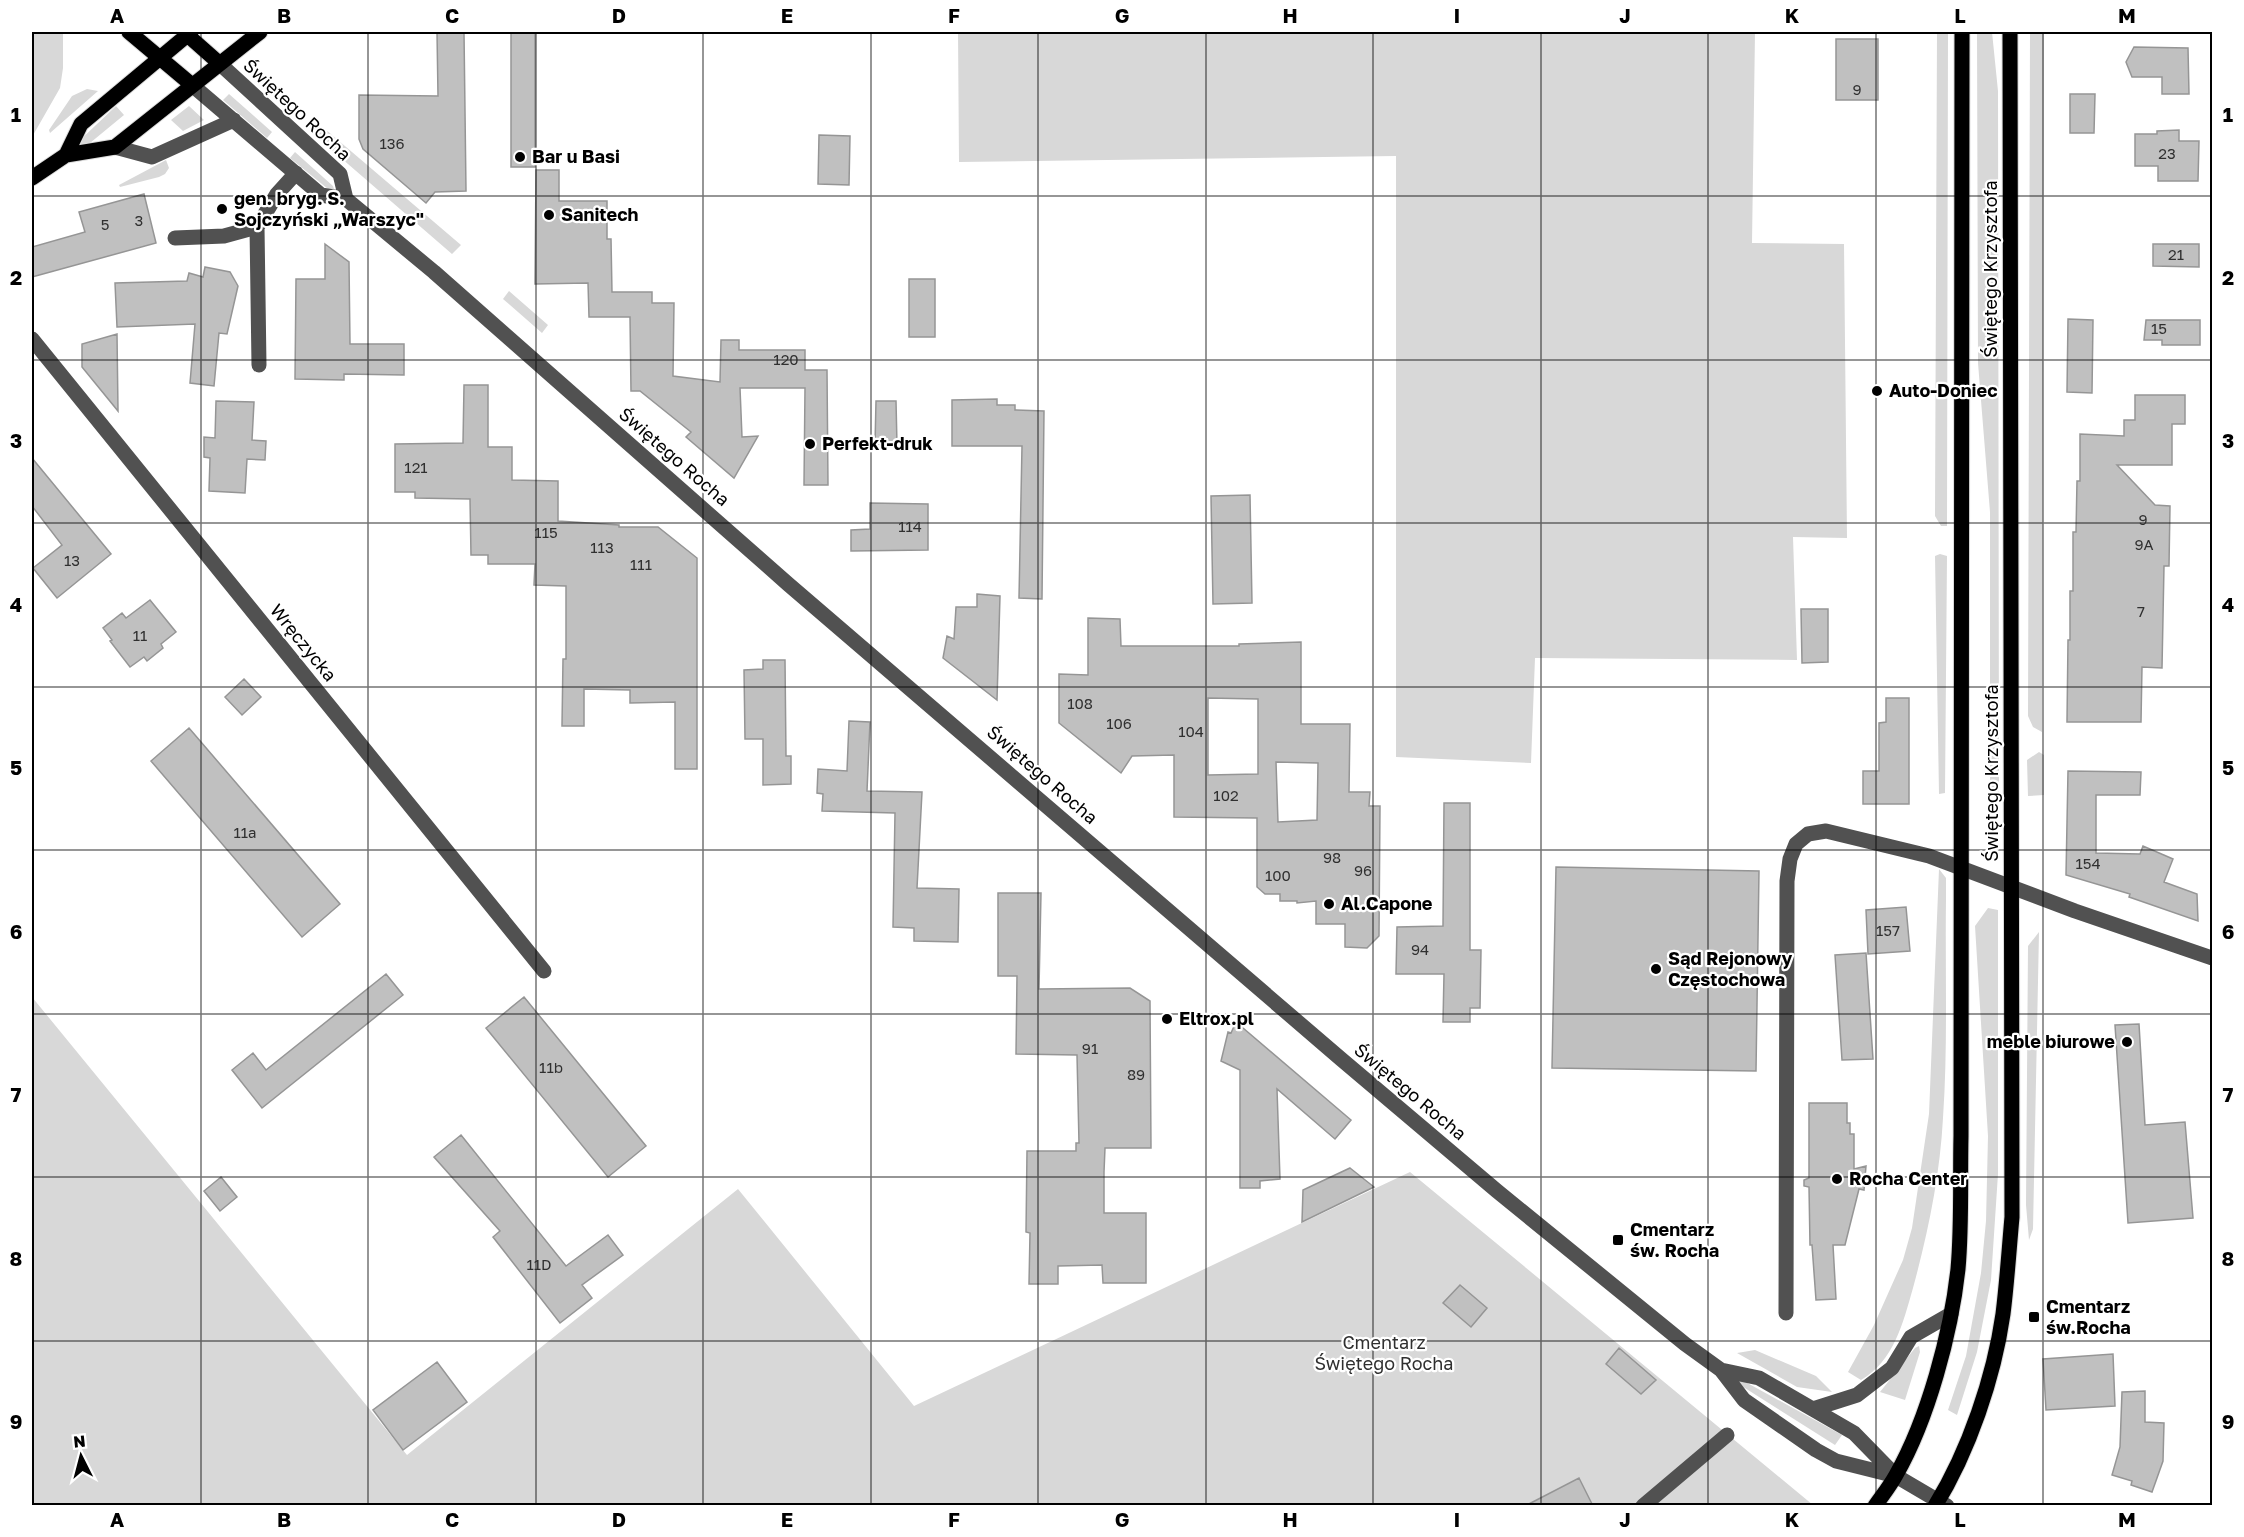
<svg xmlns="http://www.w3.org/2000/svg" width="2244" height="1537" font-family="'Golos Text',sans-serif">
	<rect width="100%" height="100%" fill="#fff"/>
	<path fill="#d8d8d8" d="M 32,32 L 63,32 L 63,68 L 60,88 L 32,137 Z
		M 958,32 L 1755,32 L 1752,243 L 1844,244 L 1847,538 L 1793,537 L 1797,660 L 1535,658 L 1531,763 L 1396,757 L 1396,156 L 959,162 Z
		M 1937,32 L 1948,32 L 1947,526 L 1941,526 L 1935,516 Z
		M 1977,32 L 1992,32 L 1998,91 L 1999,794 L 1990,793 L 1990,512 L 1978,363 Z
		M 2030,32 L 2044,32 L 2042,732 L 2033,727 L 2028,716 Z
		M 87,89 L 98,91 L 50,133 L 49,130 L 72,96 Z
		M 229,94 L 272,132 L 267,138 L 223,100 Z
		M 116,106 L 124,115 L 90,143 L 78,147 L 77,143 Z
		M 189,106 L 204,120 L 183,131 L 171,120 Z
		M 317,126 L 325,129 L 461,245 L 452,254 L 311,132 Z
		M 295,152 L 333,186 L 334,189 L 328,189 L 290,158 Z
		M 166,160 L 169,168 L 165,174 L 159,177 L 120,187 L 119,185 Z
		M 509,291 L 548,325 L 542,333 L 503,299 Z
		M 1940,554 L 1947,556 L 1945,793 L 1939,794 L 1935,556 Z
		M 2039,752 L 2044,755 L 2044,795 L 2028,796 L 2027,760 Z
		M 1939,869 L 1946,878 L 1946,899 C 1945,971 1948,1045 1943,1118 C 1940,1175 1928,1233 1913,1288 C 1903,1323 1894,1361 1861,1380 L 1848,1372 L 1874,1325 L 1903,1260 L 1912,1228 L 1929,1114 Z
		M 1988,908 L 1998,910 L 1998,1174 L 1991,1280 L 1977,1352 L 1957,1415 L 1948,1410 L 1966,1356 L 1981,1273 L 1986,1221 L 1988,1136 L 1975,926 Z
		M 2039,932 L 2033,1229 L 2029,1240 L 2026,1205 L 2028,946 Z
		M 32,997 L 407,1455 L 738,1189 L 914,1406 L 1410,1172 L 1813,1505 L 32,1505 Z
		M 1919,1346 L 1920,1352 L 1905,1400 L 1880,1392 L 1915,1348 Z
		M 1755,1350 L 1816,1376 L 1832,1392 L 1797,1387 L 1737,1353 Z
		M 1740,1379 L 1842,1435 L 1835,1445 L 1737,1383 Z"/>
	<path fill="#c0c0c0" stroke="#959595" stroke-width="1.5" fill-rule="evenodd" d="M 437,32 L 464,32 L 466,191 L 435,192 L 426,203 L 363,149 L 359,139 L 359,95 L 438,96 Z
		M 511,32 L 535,32 L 535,167 L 511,167 Z
		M 1836,39 L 1878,39 L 1878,100 L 1836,100 Z
		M 2134,47 L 2188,48 L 2189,94 L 2162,94 L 2162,77 L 2132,77 L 2126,62 Z
		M 2070,94 L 2095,94 L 2094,133 L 2070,133 Z
		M 2179,130 L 2179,141 L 2199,141 L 2198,181 L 2158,181 L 2158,166 L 2135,166 L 2135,134 L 2157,134 L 2157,131 Z
		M 819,135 L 850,136 L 849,185 L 818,184 Z
		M 536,170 L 559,170 L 559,201 L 607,201 L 607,239 L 611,239 L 612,292 L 652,292 L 652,303 L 674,303 L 673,376 L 720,382 L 721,340 L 739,340 L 739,350 L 805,350 L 805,370 L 827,370 L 828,485 L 804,485 L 805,388 L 740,388 L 742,437 L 758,436 L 734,478 L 686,437 L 691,432 L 640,391 L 631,391 L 630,317 L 589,317 L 588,283 L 535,284 Z
		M 144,194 L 156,243 L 32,277 L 32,247 L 85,232 L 79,212 Z
		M 325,244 L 349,262 L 350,344 L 404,344 L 404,375 L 344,374 L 344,380 L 295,379 L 296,279 L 325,279 Z
		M 2153,244 L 2199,244 L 2199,267 L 2153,266 Z
		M 205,267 L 230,272 L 238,286 L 227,334 L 219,333 L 214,386 L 190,383 L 195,324 L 117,327 L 115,283 L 187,281 L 189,273 L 203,277 Z
		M 909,279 L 935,279 L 935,337 L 909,337 Z
		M 2068,319 L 2093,320 L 2092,393 L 2067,392 Z
		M 2146,320 L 2200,320 L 2200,345 L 2162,345 L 2162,340 L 2144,340 Z
		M 117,334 L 118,411 L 82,367 L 82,344 Z
		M 464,385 L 488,385 L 488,447 L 512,447 L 512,480 L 558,481 L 558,521 L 619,525 L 619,527 L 658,527 L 697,558 L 697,769 L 675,769 L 675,702 L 630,703 L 630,690 L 584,689 L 584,726 L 562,726 L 563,659 L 566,659 L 566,586 L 534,585 L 535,564 L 488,564 L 488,555 L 471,555 L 470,499 L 415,498 L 415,492 L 395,492 L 395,444 L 463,443 Z
		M 2135,395 L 2185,395 L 2185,424 L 2172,424 L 2172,465 L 2117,465 L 2155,505 L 2170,506 L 2169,566 L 2164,566 L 2162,668 L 2142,667 L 2141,722 L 2067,722 L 2068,640 L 2070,640 L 2070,591 L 2073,591 L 2073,532 L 2076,532 L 2077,481 L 2080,481 L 2080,434 L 2124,436 L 2124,420 L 2135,420 Z
		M 997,399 L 997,405 L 1015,405 L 1015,410 L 1044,411 L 1042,599 L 1019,598 L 1022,446 L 952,446 L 952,400 Z
		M 216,401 L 254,402 L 252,440 L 266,441 L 265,460 L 247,459 L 245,493 L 209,491 L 210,458 L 204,457 L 204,437 L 215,438 Z
		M 876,401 L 896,401 L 897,445 L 875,445 Z
		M 32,458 L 111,554 L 57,598 L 33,568 L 62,545 L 32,506 Z
		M 1250,495 L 1252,603 L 1213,604 L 1211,496 Z
		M 870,503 L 928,504 L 928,550 L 851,551 L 851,530 L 870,529 Z
		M 977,594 L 1000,596 L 997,700 L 943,658 L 947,636 L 954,639 L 956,607 L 977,607 Z
		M 150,600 L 176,632 L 161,644 L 163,648 L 147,661 L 144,657 L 130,667 L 110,641 L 112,640 L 103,628 L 122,613 L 126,618 Z
		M 1801,609 L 1828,609 L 1828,662 L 1802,663 Z
		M 1088,618 L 1120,619 L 1121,646 L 1239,646 L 1239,644 L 1301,642 L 1301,724 L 1350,724 L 1349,792 L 1370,792 L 1369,806 L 1380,806 L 1379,936 L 1367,948 L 1345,947 L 1345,924 L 1316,924 L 1316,901 L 1297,903 L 1297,901 L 1280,901 L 1280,894 L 1265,894 L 1257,887 L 1257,818 L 1174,817 L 1174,755 L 1132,756 L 1121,773 L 1059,723 L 1059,674 L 1088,675 ZM 1208,698 L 1258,699 L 1258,774 L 1208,775 ZM 1276,762 L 1318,763 L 1317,820 L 1278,822 Z
		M 763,660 L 785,660 L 786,756 L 791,756 L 791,784 L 763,785 L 763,739 L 745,739 L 744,670 L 763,669 Z
		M 244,679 L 261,697 L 242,715 L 225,697 Z
		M 1886,698 L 1909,698 L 1909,804 L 1863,804 L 1863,771 L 1879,771 L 1879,723 L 1886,722 Z
		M 849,721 L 870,722 L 867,791 L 922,792 L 917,888 L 959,889 L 958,942 L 914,941 L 914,928 L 893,927 L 895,813 L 822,811 L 823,794 L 817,793 L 818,769 L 847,771 Z
		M 189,728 L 340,904 L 302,937 L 151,761 Z
		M 2068,771 L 2141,772 L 2140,795 L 2096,795 L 2096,853 L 2140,854 L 2143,846 L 2173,859 L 2164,882 L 2197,894 L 2198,921 L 2129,897 L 2130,894 L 2066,875 Z
		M 1444,803 L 1470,803 L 1470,950 L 1481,950 L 1480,1008 L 1470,1008 L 1470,1022 L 1443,1022 L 1444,974 L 1396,974 L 1397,927 L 1443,926 Z
		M 1556,867 L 1759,871 L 1756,1071 L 1552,1068 Z
		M 998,893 L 1041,893 L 1039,989 L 1130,988 L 1150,1001 L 1151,1148 L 1105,1148 L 1104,1172 L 1104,1213 L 1146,1213 L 1146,1283 L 1103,1283 L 1102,1265 L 1058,1266 L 1058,1284 L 1029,1284 L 1030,1233 L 1026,1232 L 1027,1151 L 1076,1151 L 1076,1143 L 1079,1143 L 1077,1055 L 1016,1054 L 1017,976 L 998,976 Z
		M 1906,907 L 1910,951 L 1868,954 L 1866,910 Z
		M 1866,953 L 1873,1059 L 1842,1060 L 1835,955 Z
		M 386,974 L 403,995 L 262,1108 L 232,1070 L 253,1053 L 266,1070 Z
		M 524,997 L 646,1146 L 608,1177 L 486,1028 Z
		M 1236,1022 L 1351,1120 L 1335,1139 L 1277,1089 L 1280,1179 L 1260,1181 L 1260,1188 L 1240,1188 L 1240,1070 L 1221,1061 L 1228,1032 L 1231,1033 Z
		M 2139,1024 L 2145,1125 L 2185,1122 L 2193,1218 L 2128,1223 L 2115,1025 Z
		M 1809,1103 L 1847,1103 L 1847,1123 L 1850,1123 L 1850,1134 L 1854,1134 L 1854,1169 L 1866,1166 L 1864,1190 L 1859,1189 L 1845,1245 L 1833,1245 L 1836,1299 L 1816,1300 L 1812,1245 L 1810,1245 L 1809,1187 L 1804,1186 L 1804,1180 L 1809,1178 Z
		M 461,1135 L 566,1266 L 608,1235 L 623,1255 L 582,1285 L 592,1298 L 560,1323 L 493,1237 L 500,1231 L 434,1157 Z
		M 1350,1168 L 1374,1187 L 1302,1222 L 1303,1190 Z
		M 221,1177 L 237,1197 L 220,1211 L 204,1191 Z
		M 1460,1285 L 1487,1308 L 1471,1327 L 1443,1303 Z
		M 1619,1348 L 1656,1380 L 1641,1394 L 1606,1364 Z
		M 2113,1354 L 2115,1406 L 2046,1410 L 2043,1359 Z
		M 437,1362 L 467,1402 L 403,1450 L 373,1410 Z
		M 2145,1391 L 2145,1422 L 2164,1423 L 2163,1461 L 2152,1492 L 2131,1485 L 2132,1481 L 2112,1475 L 2120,1447 L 2122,1392 Z
		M 1579,1478 L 1593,1506 L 1525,1506 Z"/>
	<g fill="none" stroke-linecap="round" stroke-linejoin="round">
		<g stroke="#dbdbdb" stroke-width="17">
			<path id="major" d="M 129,32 L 192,85
				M 184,32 L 219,63
				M 66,155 L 81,124 L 191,32
				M 32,178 L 66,155 L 115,147 L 260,32
				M 1875,1506 C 1882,1496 1890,1486 1896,1475 C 1928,1419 1951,1333 1958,1269 C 1962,1225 1960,1180 1961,1136 L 1962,32
				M 1935,1506 C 1969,1451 1994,1377 2003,1314 C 2007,1282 2009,1250 2012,1217 L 2010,32"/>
		</g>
		<path stroke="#515151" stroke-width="15" d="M 219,63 L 340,174 L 346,199
			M 192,85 L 321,195 L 346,199 L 434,272 L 788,584 L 1341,1059 L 1497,1191 L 1685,1344 L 1721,1370 L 1744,1400 L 1816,1450 L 1836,1461 L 1896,1476
			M 115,147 L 152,157 L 234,120
			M 257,227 L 259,365
			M 175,238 L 224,236 L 257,227 L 277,194 L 296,173
			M 32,339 L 544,971
			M 1786,1313 L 1787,881 L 1790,859 L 1796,844 L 1808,834 L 1826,831 L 1929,856 L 2075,911 L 2212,958
			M 1721,1370 L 1759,1378 L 1854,1433 L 1896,1476 L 1947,1506
			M 1813,1409 L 1857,1395 L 1892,1368 L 1911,1337 L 1951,1314
			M 1643,1506 L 1727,1435"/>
		<use href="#major" stroke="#000" stroke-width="15"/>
	</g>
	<path fill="none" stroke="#000" stroke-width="1.5" stroke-opacity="0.55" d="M 201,32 L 201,1506M 368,32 L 368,1506M 536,32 L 536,1506M 703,32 L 703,1506M 871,32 L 871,1506M 1038,32 L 1038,1506M 1206,32 L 1206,1506M 1373,32 L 1373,1506M 1541,32 L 1541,1506M 1708,32 L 1708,1506M 1876,32 L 1876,1506M 2043,32 L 2043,1506M 32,196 L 2212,196M 32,360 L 2212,360M 32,523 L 2212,523M 32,687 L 2212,687M 32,850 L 2212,850M 32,1014 L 2212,1014M 32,1177 L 2212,1177M 32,1341 L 2212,1341"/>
	<g fill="#000" stroke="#fff" stroke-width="2">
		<circle cx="520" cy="157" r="6"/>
		<circle cx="222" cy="209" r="6"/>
		<circle cx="549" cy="215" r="6"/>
		<circle cx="1877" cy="391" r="6"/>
		<circle cx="810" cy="444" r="6"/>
		<circle cx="1329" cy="904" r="6"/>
		<circle cx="1656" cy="969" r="6"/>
		<circle cx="1167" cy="1019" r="6"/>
		<circle cx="2127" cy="1042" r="6"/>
		<circle cx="1837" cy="1179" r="6"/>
		<rect x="1612" y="1234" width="12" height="12" rx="3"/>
		<rect x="2028" y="1311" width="12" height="12" rx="3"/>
	</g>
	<g text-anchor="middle" stroke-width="4.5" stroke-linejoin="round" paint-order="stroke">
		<g font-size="15" fill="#303030">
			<text x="1857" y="95">9</text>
			<text x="392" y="149">136</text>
			<text x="2167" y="159">23</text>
			<text x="139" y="226">3</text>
			<text x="105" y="230">5</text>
			<text x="2176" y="260">21</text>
			<text x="2159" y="334">15</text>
			<text x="786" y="365">120</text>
			<text x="416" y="473">121</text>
			<text x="2143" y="525">9</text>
			<text x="910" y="532">114</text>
			<text x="546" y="538">115</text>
			<text x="2144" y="550">9A</text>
			<text x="602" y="553">113</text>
			<text x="72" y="566">13</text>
			<text x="641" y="570">111</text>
			<text x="2141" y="617">7</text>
			<text x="140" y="641">11</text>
			<text x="1080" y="709">108</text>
			<text x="1119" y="729">106</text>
			<text x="1191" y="737">104</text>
			<text x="1226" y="801">102</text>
			<text x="245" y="838">11a</text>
			<text x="1332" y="863">98</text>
			<text x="2088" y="869">154</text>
			<text x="1363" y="876">96</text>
			<text x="1278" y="881">100</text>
			<text x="1888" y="936">157</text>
			<text x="1420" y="955">94</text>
			<text x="1090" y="1054">91</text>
			<text x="551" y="1073">11b</text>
			<text x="1136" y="1080">89</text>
			<text x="539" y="1270">11D</text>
		</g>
		<g font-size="18" fill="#000" stroke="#fff">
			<text transform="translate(297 110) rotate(43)" y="6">Świętego Rocha</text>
			<text transform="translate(1991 269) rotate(-90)" y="6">Świętego Krzysztofa</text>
			<text transform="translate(674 457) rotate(41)" y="6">Świętego Rocha</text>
			<text transform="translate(303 643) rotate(51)" y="6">Wręczycka</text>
			<text transform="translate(1992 773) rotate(-90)" y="6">Świętego Krzysztofa</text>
			<text transform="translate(1042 775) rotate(41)" y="6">Świętego Rocha</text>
			<text transform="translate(1410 1092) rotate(40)" y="6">Świętego Rocha</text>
		</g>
		<g font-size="18" font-weight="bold" fill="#000" stroke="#fff" text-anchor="start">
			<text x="532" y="163">Bar u Basi</text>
			<text x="234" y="205">gen. bryg. S.<tspan x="234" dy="21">Sojczyński „Warszyc"</tspan></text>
			<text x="561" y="221">Sanitech</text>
			<text x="1889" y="397">Auto-Doniec</text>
			<text x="822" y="450">Perfekt-druk</text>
			<text x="1341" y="910">Al.Capone</text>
			<text x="1668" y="965">Sąd Rejonowy<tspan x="1668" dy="21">Częstochowa</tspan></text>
			<text x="1179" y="1025">Eltrox.pl</text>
			<text x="2115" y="1048" text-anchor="end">meble biurowe</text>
			<text x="1849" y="1185">Rocha Center</text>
			<text x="1630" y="1236">Cmentarz<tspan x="1630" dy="21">św. Rocha</tspan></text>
			<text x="2046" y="1313">Cmentarz<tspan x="2046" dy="21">św.Rocha</tspan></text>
		</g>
		<g font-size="18" fill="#2f2f2f" stroke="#fff">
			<text x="1384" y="1349">Cmentarz<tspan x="1384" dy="21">Świętego Rocha</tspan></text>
		</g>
	</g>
	<rect width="2244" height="1537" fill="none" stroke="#ffffff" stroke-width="66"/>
	<g transform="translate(81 1456) rotate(354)" stroke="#ffffff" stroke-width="4.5" paint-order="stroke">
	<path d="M0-4.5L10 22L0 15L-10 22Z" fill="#000000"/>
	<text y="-9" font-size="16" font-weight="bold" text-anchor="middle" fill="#000000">N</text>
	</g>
	<rect x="33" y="33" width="2178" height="1471" fill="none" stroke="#000" stroke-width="2"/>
	<g font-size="20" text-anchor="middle" font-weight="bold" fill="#000">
		<text x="117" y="23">A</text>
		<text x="284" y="23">B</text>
		<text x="452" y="23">C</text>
		<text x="619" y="23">D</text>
		<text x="787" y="23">E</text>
		<text x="954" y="23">F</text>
		<text x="1122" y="23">G</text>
		<text x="1290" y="23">H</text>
		<text x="1457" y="23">I</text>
		<text x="1625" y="23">J</text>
		<text x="1792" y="23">K</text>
		<text x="1960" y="23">L</text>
		<text x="2127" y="23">M</text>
		<text x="16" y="122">1</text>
		<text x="2228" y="122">1</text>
		<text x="16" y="285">2</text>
		<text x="2228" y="285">2</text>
		<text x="16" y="448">3</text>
		<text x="2228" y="448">3</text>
		<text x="16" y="612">4</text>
		<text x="2228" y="612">4</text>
		<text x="16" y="775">5</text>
		<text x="2228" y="775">5</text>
		<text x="16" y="939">6</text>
		<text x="2228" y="939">6</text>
		<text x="16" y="1102">7</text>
		<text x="2228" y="1102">7</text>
		<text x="16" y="1266">8</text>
		<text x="2228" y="1266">8</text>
		<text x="16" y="1429">9</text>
		<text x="2228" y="1429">9</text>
		<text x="117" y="1527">A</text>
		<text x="284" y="1527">B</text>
		<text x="452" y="1527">C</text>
		<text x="619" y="1527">D</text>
		<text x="787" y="1527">E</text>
		<text x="954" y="1527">F</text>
		<text x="1122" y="1527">G</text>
		<text x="1290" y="1527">H</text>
		<text x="1457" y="1527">I</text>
		<text x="1625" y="1527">J</text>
		<text x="1792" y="1527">K</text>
		<text x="1960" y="1527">L</text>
		<text x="2127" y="1527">M</text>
	</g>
</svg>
